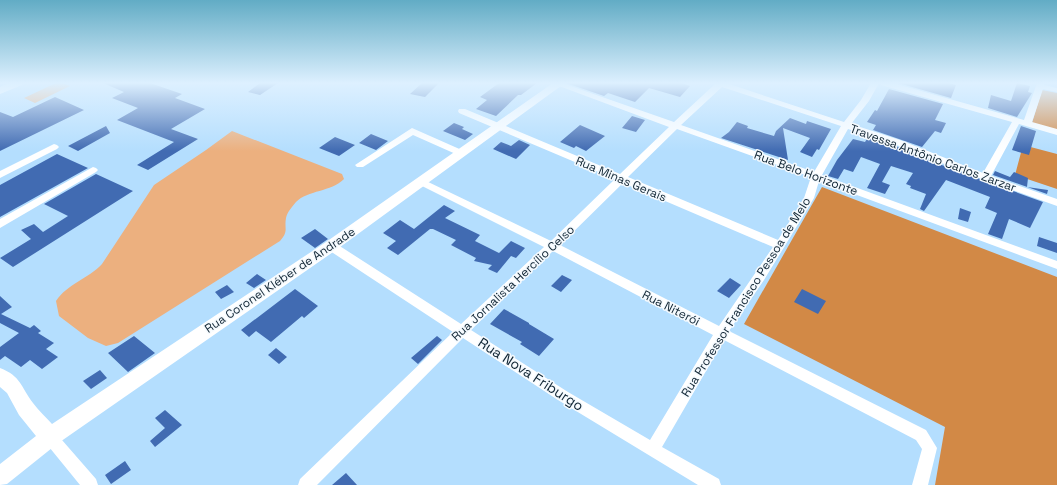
<svg xmlns="http://www.w3.org/2000/svg" width="1057" height="485" font-family="'Space Grotesk',sans-serif">
	<rect width="100%" height="100%" fill="#b4defe"/>
	<path fill="#ecb07f" d="M 56,83 L 62,83 L 70,86 L 35,103 L 24,98 Z
		M 232,131 L 342,174 L 344,179 C 331,192 308,190 296,202 C 293,206 287,212 286,218 C 284,229 289,231 280,241 L 118,343 L 106,346 L 88,338 L 59,316 L 56,301 C 67,284 88,279 102,264 L 154,185 L 206,150 Z"/>
	<path fill="#d28946" d="M 1042,90 L 1057,93 L 1057,130 L 1032,123 Z
		M 1023,145 L 1057,154 L 1057,189 L 1015,175 Z
		M 822,187 L 1057,277 L 1057,485 L 935,485 L 945,427 L 744,324 Z"/>
	<path fill="#416bb2" d="M 103,83 L 150,83 L 182,94 L 175,98 L 205,109 L 171,129 L 198,139 L 148,170 L 137,165 L 174,142 L 117,120 L 138,108 L 112,98 L 124,92 Z
		M 260,83 L 278,83 L 260,95 L 248,92 Z
		M 422,83 L 439,83 L 425,97 L 410,94 Z
		M 499,83 L 537,83 L 521,95 L 518,95 L 496,116 L 476,109 L 487,100 L 480,97 Z
		M 566,83 L 682,83 L 690,86 L 680,97 L 649,88 L 635,102 L 608,93 L 604,96 Z
		M 898,83 L 949,83 L 956,85 L 951,98 Z
		M 1017,83 L 1030,86 L 1028,92 L 1032,93 L 1017,117 L 988,108 L 991,95 L 1011,101 Z
		M 889,89 L 943,104 L 935,120 L 946,123 L 941,133 L 935,131 L 922,147 L 873,130 L 876,125 L 867,122 L 875,110 L 877,111 Z
		M 55,97 L 84,110 L 0,151 L 0,112 L 13,117 Z
		M 632,116 L 645,120 L 636,132 L 622,128 Z
		M 790,118 L 806,124 L 807,121 L 831,129 L 819,150 L 817,149 L 812,157 L 800,152 L 810,138 L 783,128 L 788,160 L 721,138 L 729,132 L 737,122 L 748,126 L 747,128 L 774,136 L 776,131 Z
		M 454,123 L 464,127 L 462,129 L 473,134 L 465,140 L 443,131 Z
		M 580,125 L 605,136 L 586,151 L 576,146 L 574,148 L 560,142 Z
		M 106,126 L 110,133 L 78,151 L 68,146 Z
		M 1021,126 L 1036,131 L 1029,155 L 1012,150 Z
		M 371,134 L 388,141 L 376,150 L 359,143 Z
		M 335,137 L 355,145 L 339,156 L 319,148 Z
		M 868,137 L 893,145 L 939,164 L 1043,202 L 1030,228 L 1009,219 L 1002,239 L 988,234 L 997,213 L 985,208 L 990,197 L 946,180 L 924,211 L 920,209 L 926,194 L 910,188 L 911,186 L 906,184 L 913,173 L 891,166 L 882,182 L 890,185 L 885,194 L 867,188 L 880,164 L 861,157 L 853,172 L 844,169 L 838,179 L 828,176 L 837,160 L 853,139 L 865,142 Z
		M 519,140 L 530,145 L 516,159 L 493,149 L 501,142 L 511,146 Z
		M 57,154 L 88,168 L 0,217 L 0,185 Z
		M 995,171 L 1010,177 L 1014,172 L 1028,178 L 1027,187 L 1048,190 L 1047,194 L 993,175 Z
		M 96,174 L 133,191 L 13,267 L 0,258 L 31,239 L 21,230 L 34,224 L 43,232 L 68,216 L 44,204 Z
		M 444,205 L 455,211 L 445,218 L 480,235 L 475,241 L 499,253 L 511,241 L 525,248 L 516,258 L 511,256 L 497,273 L 488,269 L 492,265 L 474,261 L 476,258 L 451,245 L 456,240 L 433,229 L 430,229 L 398,255 L 387,248 L 396,241 L 383,233 L 400,220 L 414,229 Z
		M 960,208 L 971,212 L 968,222 L 958,219 Z
		M 315,229 L 328,239 L 315,248 L 301,238 Z
		M 1039,237 L 1057,243 L 1057,253 L 1037,246 Z
		M 257,274 L 266,280 L 254,288 L 246,283 Z
		M 562,275 L 572,280 L 561,292 L 551,286 Z
		M 730,278 L 741,285 L 729,298 L 717,291 Z
		M 227,285 L 234,292 L 221,299 L 215,292 Z
		M 295,289 L 318,306 L 304,318 L 302,316 L 271,342 L 256,331 L 249,337 L 241,330 Z
		M 802,289 L 826,301 L 818,314 L 794,302 Z
		M 0,296 L 12,307 L 1,314 L 30,328 L 34,325 L 41,331 L 38,333 L 54,343 L 46,349 L 58,357 L 42,369 L 30,360 L 21,367 L 5,356 L 0,360 L 0,347 L 19,333 L 0,323 Z
		M 504,309 L 529,323 L 529,324 L 554,339 L 539,356 L 520,344 L 522,342 L 490,324 Z
		M 134,336 L 155,353 L 128,372 L 108,353 Z
		M 437,336 L 442,340 L 418,364 L 411,358 Z
		M 276,348 L 287,357 L 279,364 L 268,355 Z
		M 100,370 L 107,378 L 91,389 L 83,381 Z
		M 165,410 L 182,425 L 155,447 L 150,441 L 165,428 L 155,418 Z
		M 125,461 L 131,470 L 111,484 L 105,475 Z
		M 346,473 L 357,485 L 332,485 Z"/>
	<g fill="none" stroke-linecap="round" stroke-linejoin="round">
		<path fill="#fff" fill-rule="evenodd" d="M 551,83 L 562,83 L 674,122 L 715,84 L 714,83 L 726,83 L 844,122 L 861,100 L 871,83 L 879,83 L 869,101 L 851,124 L 900,140 L 983,173 L 1012,122 L 881,85 L 880,83 L 893,83 L 1024,120 L 1037,83 L 1045,83 L 1044,85 L 1057,88 L 1057,92 L 1043,89 L 1032,122 L 1057,129 L 1057,135 L 1019,124 L 991,176 L 1057,199 L 1057,206 L 982,179 L 894,144 L 848,129 L 822,175 L 1057,261 L 1057,269 L 819,181 L 814,198 L 764,280 L 729,331 L 926,430 L 937,448 L 928,485 L 912,485 L 922,449 L 916,440 L 724,340 L 662,447 L 719,479 L 721,485 L 698,485 L 558,400 L 463,338 L 317,485 L 298,485 L 300,479 L 453,332 L 327,249 L 325,246 L 327,243 L 335,243 L 461,324 L 544,247 L 418,184 L 416,182 L 418,180 L 424,180 L 551,241 L 615,179 L 459,113 L 458,111 L 459,109 L 465,109 L 620,174 L 669,127 ZM 722,87 L 841,126 L 814,172 L 681,125 ZM 677,129 L 811,177 L 804,198 L 778,240 L 628,177 ZM 623,183 L 773,247 L 719,326 L 560,245 ZM 553,251 L 713,335 L 650,440 L 568,392 L 471,330 Z
			M 412,128 L 464,151 L 466,153 L 461,156 L 458,155 L 413,135 L 363,167 L 357,167 L 355,165 Z
			M 54,144 L 57,145 L 59,147 L 57,149 L 0,178 L 0,171 Z
			M 93,167 L 96,168 L 98,170 L 96,172 L 0,228 L 0,219 Z
			M 50,430 L 55,432 L 96,479 L 98,485 L 80,485 L 45,442 L 43,437 L 45,432 Z"/>
		<path fill="#fff" fill-rule="evenodd" d="M 9,83 L 23,83 L 22,85 L 0,94 L 0,87 Z
			M 553,83 L 565,83 L 336,250 L 57,444 L 7,484 L 0,485 L 0,464 L 36,436 L 19,415 L 7,393 L 0,387 L 0,368 C 21,376 21,387 33,403 C 39,411 46,417 52,424 L 326,242 Z"/>
	</g>
	<linearGradient id="sky" x2="0" y2="1"><stop stop-color="#62acc5"/><stop offset="0.55" stop-color="#ddf0ff"/><stop offset="1" stop-color="#ddf0ff" stop-opacity="0"/></linearGradient>
	<rect width="1057" height="151" fill="url(#sky)"/>
	<g text-anchor="middle" stroke-width="3" stroke-linejoin="round" paint-order="stroke">
		<g font-size="12" fill="#0f2433" stroke="#f5fafe">
			<text transform="translate(933 158) rotate(20)" y="4">Travessa Antônio Carlos Zarzar</text>
			<text transform="translate(806 173) rotate(20)" y="4">Rua Belo Horizonte</text>
			<text transform="translate(621 179) rotate(23)" y="4">Rua Minas Gerais</text>
			<text transform="translate(280 280) rotate(-34)" y="4">Rua Coronel Kléber de Andrade</text>
			<text transform="translate(513 283) rotate(-43)" y="4">Rua Jornalista Hercílio Celso</text>
			<text transform="translate(746 297) rotate(-58)" y="4">Rua Professor Francisco Pessoa de Melo</text>
			<text transform="translate(671 308) rotate(27)" y="4">Rua Niterói</text>
		</g>
		<g font-size="14" fill="#0f2433" stroke="#f5fafe">
			<text transform="translate(531 374) rotate(33)" y="5">Rua Nova Friburgo</text>
		</g>
	</g>
</svg>
